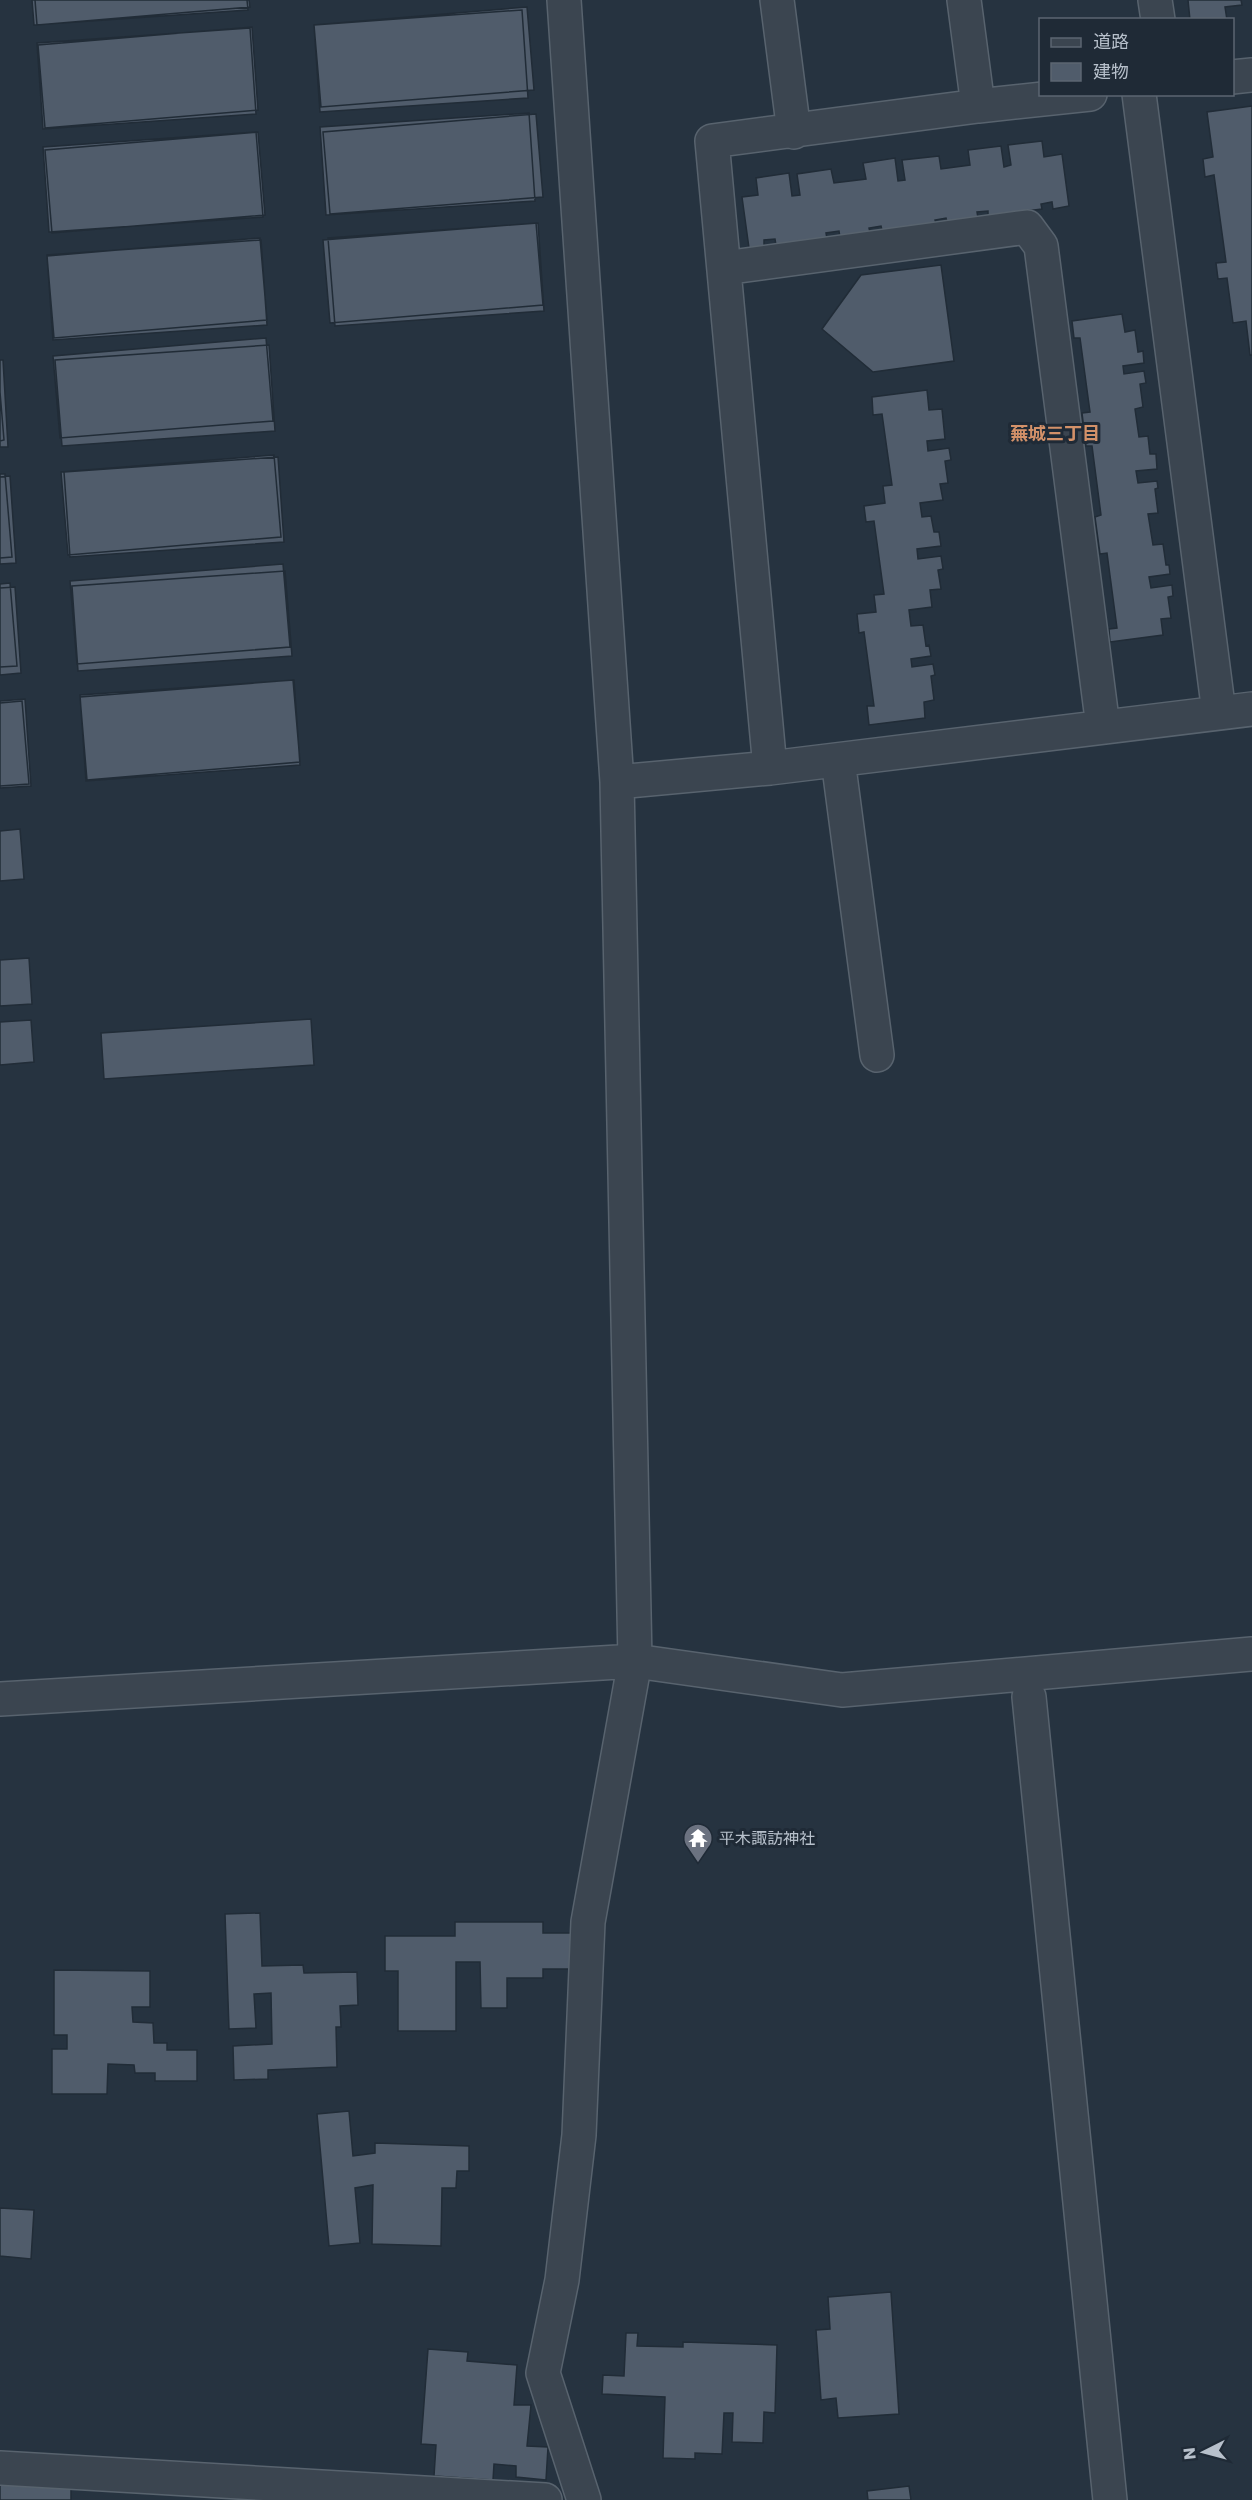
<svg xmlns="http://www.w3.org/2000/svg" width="1252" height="2500" font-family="Poppins,'Noto Sans JP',sans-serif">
	<rect width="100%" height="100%" fill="#263340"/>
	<path fill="#505c6b" stroke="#212c37" stroke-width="1.5" d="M 32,0 L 247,0 L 248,10 L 34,25 Z
		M 35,0 L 249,0 L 250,7 L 37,25 Z
		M 1188,0 L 1241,0 L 1242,5 L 1225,7 L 1227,20 L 1190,20 Z
		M 527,7 L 534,90 L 321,107 L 314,25 Z
		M 522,10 L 528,98 L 320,112 L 314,25 Z
		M 252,27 L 258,110 L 45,128 L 38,45 Z
		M 250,28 L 256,114 L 43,129 L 37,43 Z
		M 1252,106 L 1252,355 L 1250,355 L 1246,321 L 1233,323 L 1227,278 L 1218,279 L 1216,263 L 1226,262 L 1214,175 L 1205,177 L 1203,159 L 1213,157 L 1207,112 Z
		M 529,113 L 535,201 L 326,215 L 320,127 Z
		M 536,114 L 543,197 L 330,214 L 323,132 Z
		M 256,132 L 263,217 L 49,232 L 43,147 Z
		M 258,132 L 265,215 L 52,233 L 45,150 Z
		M 1042,141 L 1044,157 L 1062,154 L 1069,206 L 1053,209 L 1052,202 L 1041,204 L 1042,209 L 988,216 L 988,211 L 977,212 L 978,218 L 947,222 L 946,218 L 935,220 L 936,223 L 882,230 L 881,226 L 869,228 L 870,232 L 840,237 L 839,231 L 826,233 L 827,239 L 776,245 L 775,239 L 764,240 L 764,246 L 749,248 L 742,197 L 758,195 L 756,178 L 789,173 L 792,196 L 800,195 L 797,174 L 831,169 L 834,183 L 866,179 L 863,163 L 895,158 L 898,181 L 905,180 L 902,160 L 939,156 L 941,169 L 970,165 L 968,150 L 1001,146 L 1004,167 L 1011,165 L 1008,145 Z
		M 536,223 L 543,305 L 330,323 L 323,240 Z
		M 538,223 L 544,311 L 335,326 L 328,238 Z
		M 260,238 L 267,320 L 54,338 L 47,256 Z
		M 261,240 L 267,325 L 53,340 L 47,255 Z
		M 941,265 L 954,361 L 873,372 L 822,329 L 861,275 Z
		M 1122,314 L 1125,332 L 1135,330 L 1138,352 L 1143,351 L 1144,363 L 1123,366 L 1124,374 L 1144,371 L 1146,383 L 1140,384 L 1143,407 L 1135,409 L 1139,437 L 1148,436 L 1150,454 L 1156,454 L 1157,469 L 1136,471 L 1138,483 L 1157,481 L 1158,488 L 1155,489 L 1158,513 L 1148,514 L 1153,545 L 1163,544 L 1166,565 L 1169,565 L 1170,574 L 1149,577 L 1151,588 L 1172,585 L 1173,596 L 1168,597 L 1171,618 L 1161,619 L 1163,635 L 1110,642 L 1109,629 L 1117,628 L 1107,553 L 1100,554 L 1095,517 L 1101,515 L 1092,446 L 1086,446 L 1082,413 L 1090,412 L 1080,338 L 1074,338 L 1072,321 Z
		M 266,338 L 273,421 L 60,438 L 53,356 Z
		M 269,345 L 275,431 L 62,446 L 55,360 Z
		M 0,360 L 3,360 L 8,447 L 0,447 Z
		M 927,390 L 929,410 L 942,409 L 945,439 L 927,441 L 928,451 L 949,448 L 951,460 L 945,461 L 948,483 L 940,484 L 943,500 L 920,503 L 922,517 L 931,516 L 934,532 L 939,532 L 941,546 L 917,549 L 918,559 L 941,556 L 943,569 L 938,570 L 941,589 L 930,590 L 932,607 L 909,610 L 911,626 L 923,625 L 926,646 L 929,645 L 931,656 L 911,659 L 912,667 L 933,664 L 935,675 L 931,676 L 934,700 L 924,702 L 925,718 L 869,725 L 867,706 L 874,706 L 864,632 L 859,633 L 857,614 L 876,612 L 874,595 L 884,594 L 874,521 L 866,522 L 864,506 L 885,503 L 883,486 L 892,485 L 882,414 L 873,415 L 872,397 Z
		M 0,392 L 4,440 L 0,441 Z
		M 274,455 L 281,537 L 68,555 L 61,472 Z
		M 278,457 L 284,542 L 70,557 L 64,472 Z
		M 0,474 L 5,474 L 12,557 L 0,558 Z
		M 10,476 L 16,563 L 0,564 L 0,477 Z
		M 283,564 L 290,647 L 77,664 L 70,581 Z
		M 285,571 L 292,656 L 78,671 L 72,586 Z
		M 10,583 L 17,666 L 0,667 L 0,584 Z
		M 15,587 L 21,673 L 0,675 L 0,588 Z
		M 293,680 L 300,762 L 87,780 L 80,697 Z
		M 294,680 L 300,765 L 86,781 L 80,695 Z
		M 25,699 L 31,786 L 0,788 L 0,701 Z
		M 22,701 L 29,784 L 0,786 L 0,703 Z
		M 20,829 L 24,879 L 0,881 L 0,831 Z
		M 29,958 L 32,1004 L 0,1006 L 0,960 Z
		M 311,1019 L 314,1065 L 104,1079 L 101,1033 Z
		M 31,1020 L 34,1062 L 0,1065 L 0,1022 Z
		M 260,1913 L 262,1966 L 303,1965 L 304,1973 L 357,1972 L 358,2005 L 340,2006 L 341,2027 L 336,2027 L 337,2067 L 268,2070 L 268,2079 L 234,2080 L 233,2046 L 272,2044 L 271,1993 L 254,1994 L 256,2028 L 229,2029 L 225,1914 Z
		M 455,1922 L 543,1922 L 543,1933 L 571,1933 L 571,1969 L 543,1969 L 543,1978 L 507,1978 L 507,2008 L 481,2008 L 480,1962 L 456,1962 L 456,2031 L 398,2031 L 398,1971 L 385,1971 L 385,1936 L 455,1936 Z
		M 54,1970 L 150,1971 L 150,2007 L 132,2007 L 133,2022 L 153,2023 L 154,2043 L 167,2043 L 167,2050 L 197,2050 L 197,2081 L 155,2081 L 155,2073 L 135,2073 L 134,2065 L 108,2064 L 107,2094 L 52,2094 L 52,2049 L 67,2049 L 67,2035 L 54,2035 Z
		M 349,2111 L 353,2156 L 375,2153 L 375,2143 L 469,2146 L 469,2171 L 457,2171 L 456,2188 L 442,2188 L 441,2246 L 372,2244 L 373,2185 L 355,2188 L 360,2243 L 329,2246 L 317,2114 Z
		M 0,2208 L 34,2210 L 31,2259 L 0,2256 Z
		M 0,2208 L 34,2210 L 31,2259 L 0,2256 Z
		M 891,2292 L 899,2414 L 838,2418 L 836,2398 L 821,2400 L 816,2330 L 830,2329 L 828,2297 Z
		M 626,2333 L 638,2333 L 637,2346 L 683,2347 L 683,2342 L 777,2345 L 775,2413 L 764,2412 L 763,2443 L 732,2442 L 733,2413 L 724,2413 L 722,2454 L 695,2453 L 695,2459 L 663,2458 L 665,2397 L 602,2394 L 603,2375 L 624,2376 Z
		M 428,2349 L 468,2352 L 467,2361 L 517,2365 L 514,2405 L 531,2405 L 527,2446 L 548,2447 L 546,2480 L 516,2477 L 516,2466 L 494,2464 L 493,2480 L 434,2476 L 436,2445 L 421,2444 Z
		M 0,2479 L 71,2484 L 71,2500 L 0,2500 Z
		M 0,2479 L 71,2484 L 71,2500 L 0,2500 Z
		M 909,2486 L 911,2500 L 868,2500 L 867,2491 Z"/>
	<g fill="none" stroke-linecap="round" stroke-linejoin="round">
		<g stroke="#58636e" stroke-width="36">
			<path id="minor" d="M 564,0 L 617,782 L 635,1661 L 588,1922 L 579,2135 L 562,2280 L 543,2373 L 584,2500
				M 777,0 L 794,132
				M 964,0 L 978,106
				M 1155,0 L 1158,20
				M 1232,77 L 1252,75
				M 1139,94 L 1219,713
				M 724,268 L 1027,227 L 1041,246 L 1103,727
				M 838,760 L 877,1055
				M 770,768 L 712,141 L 978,106 L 1090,94
				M 617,782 L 770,768 L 1252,709
				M 1029,1697 L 1110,2500
				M 0,1699 L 635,1661 L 842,1690 L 1252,1654
				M 0,2468 L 545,2500"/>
		</g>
		<use href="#minor" stroke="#3b4550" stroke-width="33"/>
	</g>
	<defs>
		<g id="temple-pin" transform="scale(1.5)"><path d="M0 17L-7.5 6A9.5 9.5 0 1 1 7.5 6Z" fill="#6b7280" stroke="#1f2a36"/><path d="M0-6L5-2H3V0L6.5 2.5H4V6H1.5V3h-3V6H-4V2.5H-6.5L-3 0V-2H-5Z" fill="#fff"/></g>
	</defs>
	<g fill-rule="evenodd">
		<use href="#temple-pin" x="698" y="1838"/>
	</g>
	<g text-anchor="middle" stroke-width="6" stroke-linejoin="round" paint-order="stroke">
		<g font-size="16" fill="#b7c0cb" stroke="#1f2a36" text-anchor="start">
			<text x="719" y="1844">平木諏訪神社</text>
		</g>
		<g font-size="18" font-weight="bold" fill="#d39169" stroke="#1f2a36">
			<text x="1055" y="440">蕪城三丁目</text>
		</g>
	</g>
	<rect x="1039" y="18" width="195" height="78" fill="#1f2a36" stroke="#5c6672" stroke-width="1.5"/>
	<rect x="1051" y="38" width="30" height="9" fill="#3b4550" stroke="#5c6672" stroke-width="1.5"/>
	<text x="1093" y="48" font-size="18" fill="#b7c0cb">道路</text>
	<rect x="1051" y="63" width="30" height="18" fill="#505c6b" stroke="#5c6672" stroke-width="1.5"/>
	<text x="1093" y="78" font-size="18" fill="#b7c0cb">建物</text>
	<g transform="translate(1204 2452) rotate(264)" stroke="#1f2a36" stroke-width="4.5" paint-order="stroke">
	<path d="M0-4.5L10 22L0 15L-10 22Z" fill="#b7c0cb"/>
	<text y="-9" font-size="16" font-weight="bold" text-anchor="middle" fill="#b7c0cb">N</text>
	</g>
</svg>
